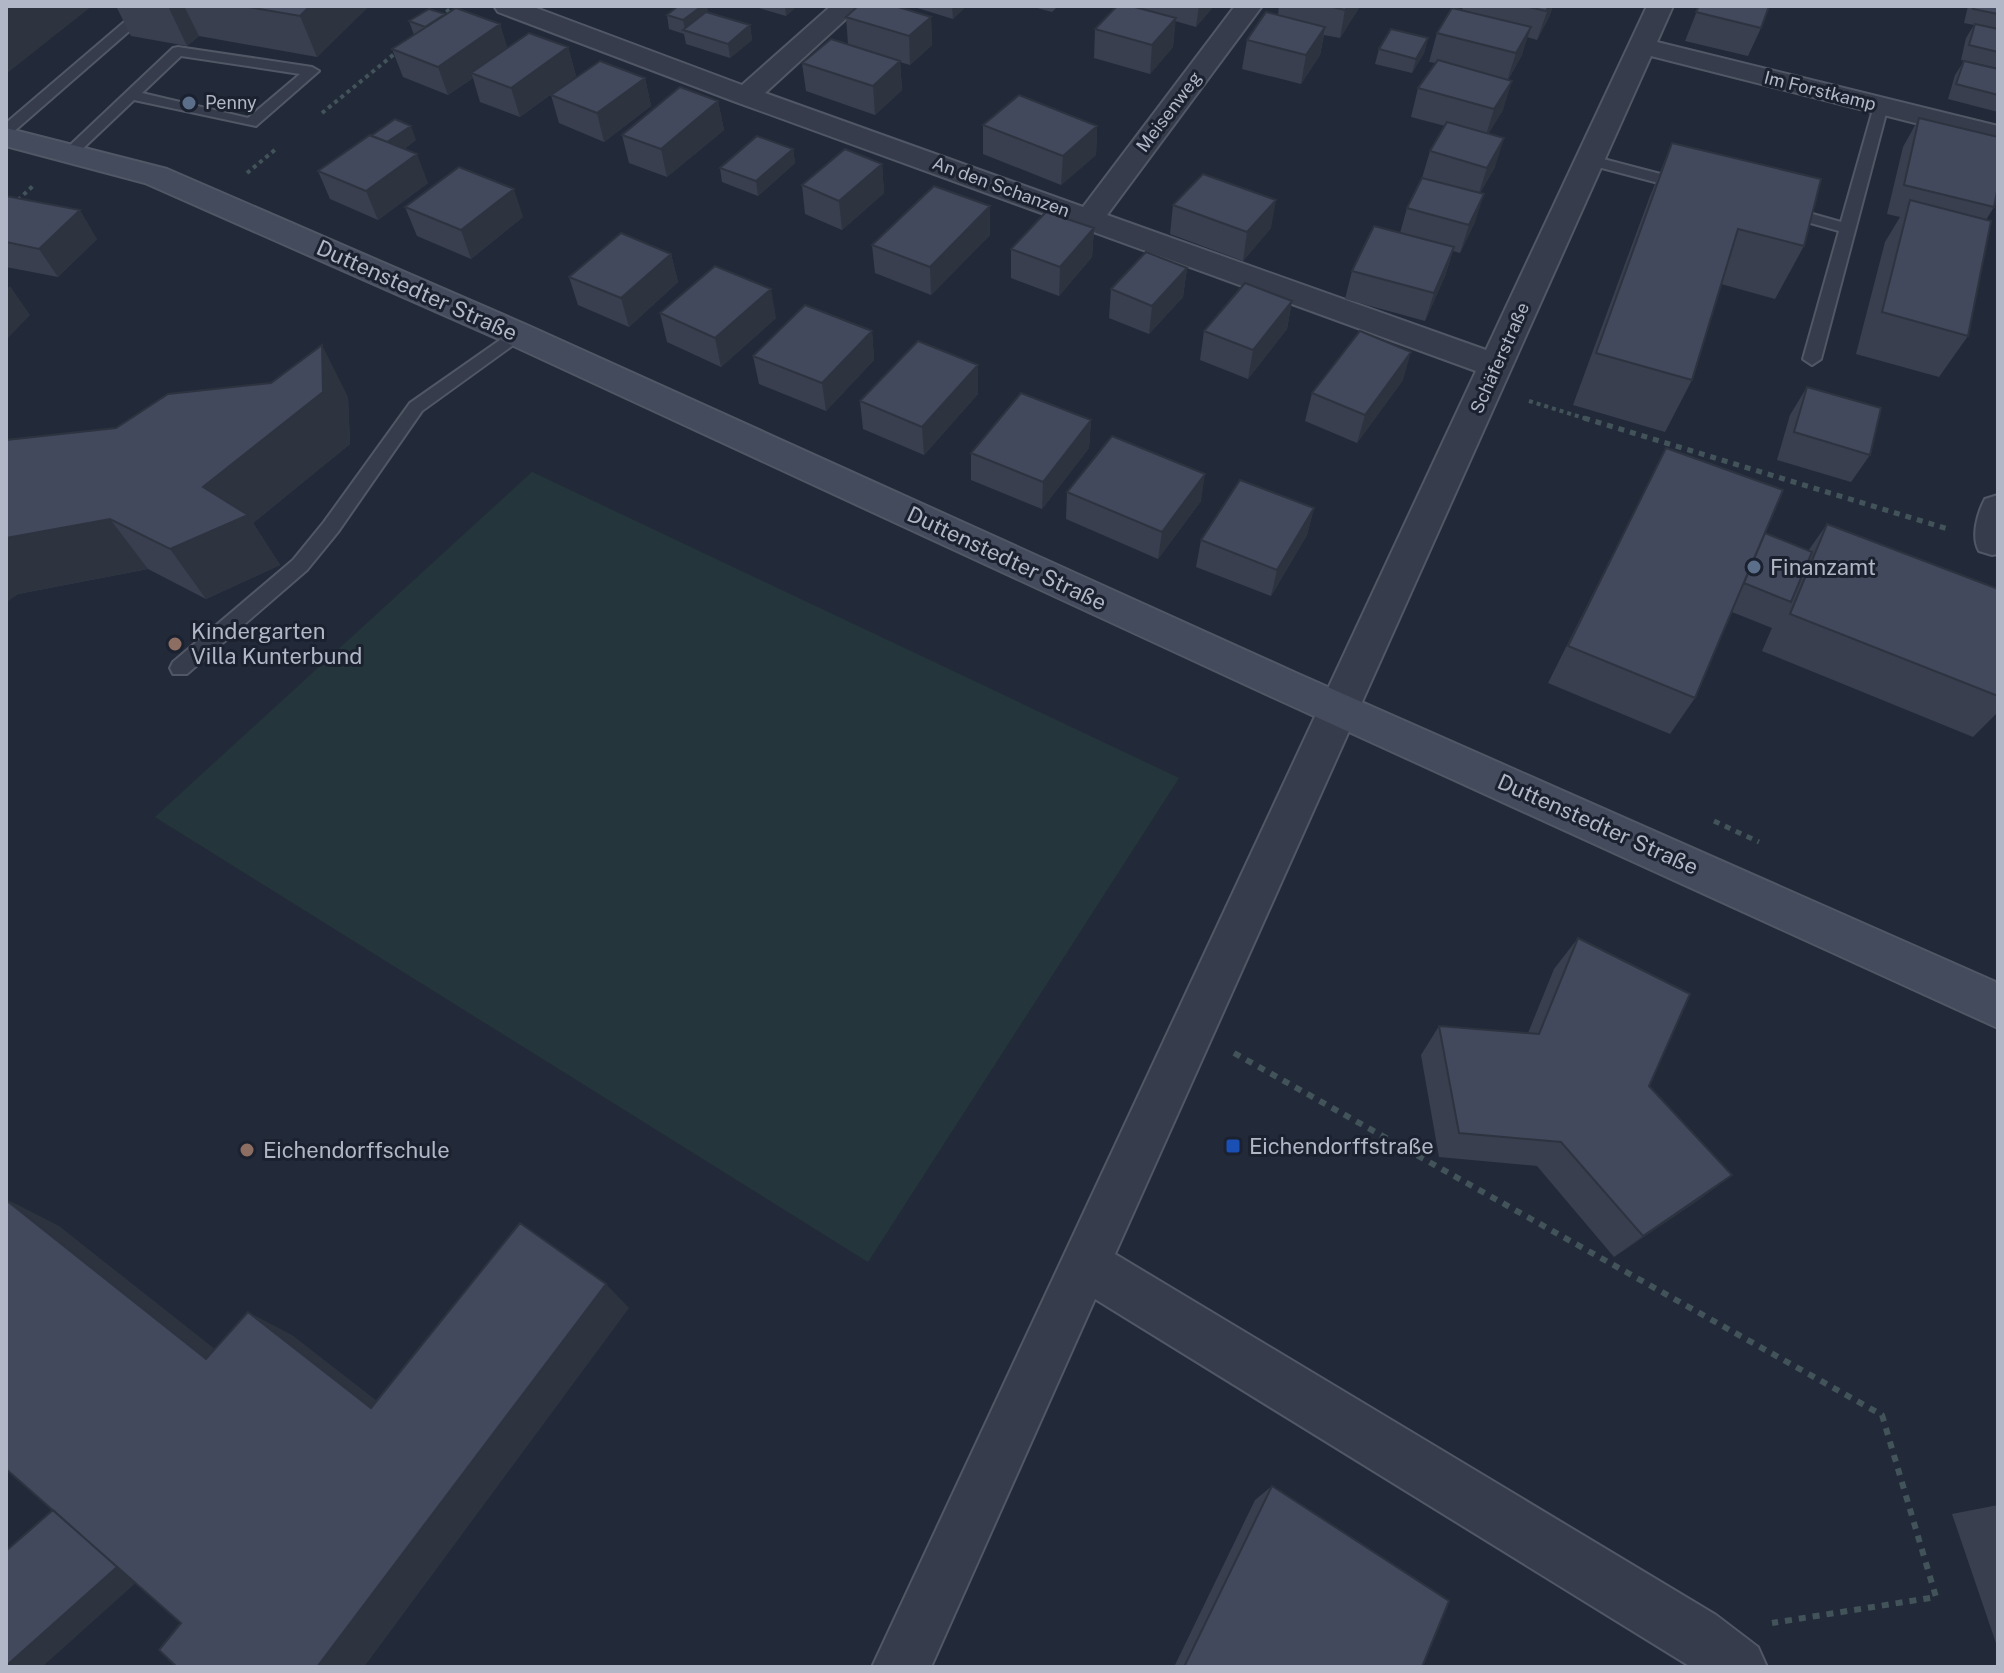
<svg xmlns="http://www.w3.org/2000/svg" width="2004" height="1673" font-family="'Public Sans',sans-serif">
	<rect width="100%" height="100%" fill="#222a3a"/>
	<path fill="#24363b" d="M 532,472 L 1179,778 L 868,1262 L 155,817 Z"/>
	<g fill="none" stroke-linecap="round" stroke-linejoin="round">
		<g stroke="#515765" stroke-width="4">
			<path id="lane" d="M 143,6 L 158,6 L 11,134 L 6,136 L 6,123 Z
				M 178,47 L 312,67 L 319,71 L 256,126 L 134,100 L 76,155 L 66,155 L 66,149 L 173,48 ZM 181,56 L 300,74 L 248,118 L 142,93 Z
				M 1881,102 L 1888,106 L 1821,359 L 1812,365 L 1803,359 L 1839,231 L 1778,214 L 1776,211 L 1784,206 L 1841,222 L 1874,106 Z
				M 1588,155 L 1691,182 L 1693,185 L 1685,190 L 1583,163 L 1580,160 Z
				M 517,328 L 526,334 L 523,338 L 422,411 L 338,532 L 307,570 L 187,674 L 173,674 L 170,668 L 173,662 L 293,560 L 324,522 L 410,403 Z"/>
		</g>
		<g stroke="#515765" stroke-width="4">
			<path id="street" d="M 494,6 L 531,6 L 742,85 L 831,6 L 860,6 L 765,93 L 1083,207 L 1235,6 L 1262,6 L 1107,215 L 1486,350 L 1647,6 L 1673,6 L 1657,42 L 1998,126 L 1998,144 L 1651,56 L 1115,1254 L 1716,1615 L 1758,1647 L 1767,1667 L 1691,1667 L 1095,1299 L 931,1667 L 872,1667 L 1476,371 L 736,102 L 498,12 Z
				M 1998,495 L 1998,554 L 1992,555 L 1979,551 C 1971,537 1977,514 1985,499 Z"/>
		</g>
		<g stroke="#515765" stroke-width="4">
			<path id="secondary" d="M 6,128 L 167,169 L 529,326 L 1296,673 L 1998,983 L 1998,1028 L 1268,695 L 505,342 L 145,183 L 6,146 Z"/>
		</g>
		<path stroke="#425359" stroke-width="4" stroke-dasharray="4 4" stroke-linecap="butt" d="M 440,17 L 454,6
			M 322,113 L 398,51
			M 247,173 L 276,149
			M 6,211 L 35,184
			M 1529,401 L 1590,420"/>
		<path stroke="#425359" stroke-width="5" stroke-dasharray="6 6" stroke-linecap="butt" d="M 1584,418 L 1948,529
			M 1714,821 L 1759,842"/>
		<path stroke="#425359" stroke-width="6" stroke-dasharray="7 7" stroke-linecap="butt" d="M 1234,1053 L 1882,1415 L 1936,1597 L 1772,1623"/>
		<use href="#lane" fill="#363c4b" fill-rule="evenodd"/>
		<use href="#street" fill="#363c4b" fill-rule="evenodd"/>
		<use href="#secondary" fill="#444b5d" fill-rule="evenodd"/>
	</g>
	<path fill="#393f4f" d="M 116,6 L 369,6 L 317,57 L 199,36 L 187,46 L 131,36 Z
		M 752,6 L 797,6 L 786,16 Z
		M 911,6 L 966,6 L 953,19 Z
		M 1030,6 L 1058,6 L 1052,12 Z
		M 1140,6 L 1214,6 L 1196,27 L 1175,21 L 1173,47 L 1150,74 L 1094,58 L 1095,29 L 1139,8 Z
		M 1279,6 L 1360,6 L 1340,38 L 1324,35 L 1320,55 L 1301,84 L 1242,69 L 1247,40 L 1278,15 Z
		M 1463,6 L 1553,6 L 1549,17 L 1537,40 L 1527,37 L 1522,55 L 1508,80 L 1503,110 L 1488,134 L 1495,167 L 1480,193 L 1475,222 L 1460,253 L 1453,251 L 1445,276 L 1425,321 L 1345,299 L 1352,271 L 1400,233 L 1407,208 L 1422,178 L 1430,151 L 1445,126 L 1411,117 L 1418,88 L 1436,63 L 1429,62 L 1437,33 L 1462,10 Z
		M 1699,6 L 1761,28 L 1748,56 L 1685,41 Z
		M 1968,6 L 1998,6 L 1998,68 L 1961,60 L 1966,38 L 1974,25 L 1964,23 Z
		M 709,12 L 750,25 L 752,40 L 730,58 L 686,44 L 684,34 L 669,29 L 667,15 Z
		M 445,14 L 500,24 L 507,48 L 568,47 L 576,76 L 520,117 L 480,102 L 473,78 L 448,95 L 403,77 L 392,49 L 414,35 L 409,21 Z
		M 846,17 L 931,17 L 932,45 L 910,65 L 900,62 L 902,90 L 875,115 L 806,91 L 802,63 L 848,44 Z
		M 1428,38 L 1424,53 L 1412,73 L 1375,64 L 1379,49 Z
		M 1964,61 L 1998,69 L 1998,112 L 1948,99 L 1955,75 Z
		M 645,78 L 651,106 L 604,142 L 559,123 L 551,95 Z
		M 718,101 L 724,130 L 667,177 L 629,163 L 622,135 Z
		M 1919,118 L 1994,207 L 1986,220 L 1968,336 L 1939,377 L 1856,354 L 1885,242 L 1900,217 L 1887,214 L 1903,147 Z
		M 983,125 L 1097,126 L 1096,155 L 1061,185 L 983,154 Z
		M 416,140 L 404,149 L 428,183 L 378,220 L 330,199 L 318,171 Z
		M 1672,143 L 1804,246 L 1775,299 L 1721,284 L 1692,380 L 1665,432 L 1573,405 L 1650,196 Z
		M 793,149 L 795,163 L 758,196 L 722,182 L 720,168 Z
		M 882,164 L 884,193 L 842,230 L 805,214 L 802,185 Z
		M 6,196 L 97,239 L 58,277 L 6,267 Z
		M 1173,205 L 1271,228 L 1243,261 L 1170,234 Z
		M 405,207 L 523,217 L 471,259 L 417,236 Z
		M 1094,228 L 1092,257 L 1059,296 L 1011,278 L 1011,249 Z
		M 990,235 L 931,295 L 875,273 L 872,245 Z
		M 671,254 L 678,282 L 629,327 L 578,305 L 569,277 Z
		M 1187,268 L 1183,297 L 1149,334 L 1109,318 L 1111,289 Z
		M 1292,301 L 1287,329 L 1248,379 L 1200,360 L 1204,331 Z
		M 660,313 L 776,318 L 721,367 L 667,342 Z
		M 872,331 L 874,360 L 826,411 L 759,384 L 753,356 Z
		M 1403,380 L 1357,443 L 1305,421 L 1312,393 Z
		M 1807,387 L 1870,455 L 1851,482 L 1777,460 L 1790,415 Z
		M 978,394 L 924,455 L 863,429 L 860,401 Z
		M 348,397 L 350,444 L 253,523 L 280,565 L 206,599 L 148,569 L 18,594 L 6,602 L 6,440 L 116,428 Z
		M 1091,420 L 1089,448 L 1042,509 L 971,480 L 971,453 Z
		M 1666,448 L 1765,533 L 1808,551 L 1827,524 L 1998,589 L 1998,712 L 1973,737 L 1762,651 L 1772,628 L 1732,612 L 1695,698 L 1670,734 L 1548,683 Z
		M 1067,492 L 1201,501 L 1158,559 L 1066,519 Z
		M 1314,508 L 1307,535 L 1271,596 L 1196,567 L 1201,540 Z
		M 1578,938 L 1649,1086 L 1732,1175 L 1700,1199 L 1614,1257 L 1537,1166 L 1439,1157 L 1421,1055 L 1439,1026 L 1528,1033 L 1554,969 Z
		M 1272,1486 L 1422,1667 L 1174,1667 L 1255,1500 Z
		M 1998,1505 L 1998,1649 L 1952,1514 Z"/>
	<path fill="#2e3340" d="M 6,6 L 92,6 L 6,74 Z
		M 168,6 L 184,6 L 199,36 L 187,46 Z
		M 310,6 L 369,6 L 317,57 L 300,16 Z
		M 702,6 L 707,6 L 709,16 L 685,30 L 683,20 Z
		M 785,6 L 797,6 L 786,16 Z
		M 952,6 L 966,6 L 953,19 Z
		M 1199,6 L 1214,6 L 1196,27 Z
		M 1348,6 L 1360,6 L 1340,38 L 1345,10 Z
		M 1549,6 L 1553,6 L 1549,17 L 1537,40 Z
		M 931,17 L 932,45 L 910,65 L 909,36 Z
		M 1176,18 L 1173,47 L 1150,74 L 1152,45 Z
		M 500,24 L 509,53 L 471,73 L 473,78 L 448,95 L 438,67 Z
		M 750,25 L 752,40 L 730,58 L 728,44 Z
		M 1325,27 L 1320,55 L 1301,84 L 1306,55 Z
		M 1531,27 L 1522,55 L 1507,81 L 1516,53 Z
		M 1428,38 L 1424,53 L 1412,73 L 1416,59 Z
		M 568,47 L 576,76 L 520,117 L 511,88 Z
		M 900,61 L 902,90 L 875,115 L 873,86 Z
		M 645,78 L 651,106 L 604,142 L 597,113 Z
		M 1512,81 L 1503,110 L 1485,138 L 1494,109 Z
		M 718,101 L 724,130 L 667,177 L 661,149 Z
		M 411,126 L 416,140 L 389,159 L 383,145 Z
		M 1097,126 L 1096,155 L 1061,185 L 1063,156 Z
		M 1504,138 L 1495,167 L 1478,196 L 1487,168 Z
		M 793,149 L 795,163 L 758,196 L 756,181 Z
		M 417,154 L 428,183 L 378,220 L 366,191 Z
		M 882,164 L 884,193 L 842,230 L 839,201 Z
		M 514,189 L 523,217 L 471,259 L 461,230 Z
		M 1484,194 L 1475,222 L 1460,253 L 1469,225 Z
		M 1276,200 L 1271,228 L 1243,261 L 1247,232 Z
		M 990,206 L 990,235 L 931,295 L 930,267 Z
		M 80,210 L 97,239 L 58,277 L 39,249 Z
		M 1094,228 L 1092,257 L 1059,296 L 1060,267 Z
		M 1454,247 L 1445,276 L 1425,321 L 1434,293 Z
		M 671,254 L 678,282 L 629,327 L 621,298 Z
		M 1187,268 L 1183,297 L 1149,334 L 1152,306 Z
		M 10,286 L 30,315 L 6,340 L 6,290 Z
		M 771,289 L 776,318 L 721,367 L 715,338 Z
		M 1292,301 L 1287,329 L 1248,379 L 1253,350 Z
		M 872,331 L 874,360 L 826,411 L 822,383 Z
		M 322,345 L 348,397 L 350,444 L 253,523 L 280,565 L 206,599 L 170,549 L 203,487 Z
		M 1411,352 L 1403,380 L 1357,443 L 1365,415 Z
		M 978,365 L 978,394 L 924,455 L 922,427 Z
		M 1091,420 L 1089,448 L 1042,509 L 1043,482 Z
		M 1205,474 L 1201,501 L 1158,559 L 1162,532 Z
		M 1314,508 L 1307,535 L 1271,596 L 1277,570 Z
		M 110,519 L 148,569 L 18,594 L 6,602 L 6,538 Z
		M 1732,1175 L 1700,1199 L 1614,1257 L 1643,1236 Z
		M 6,1199 L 59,1226 L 254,1380 L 206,1359 Z
		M 606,1284 L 629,1308 L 364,1667 L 317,1667 Z
		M 248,1312 L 292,1335 L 409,1426 L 371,1408 Z
		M 128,1557 L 159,1562 L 42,1667 L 6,1667 Z"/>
	<path fill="#42495c" stroke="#2e3340" stroke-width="2" d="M 243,6 L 310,6 L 300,16 Z
		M 678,6 L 702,6 L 683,20 L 667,15 Z
		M 858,6 L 895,6 L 931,17 L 909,36 L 846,17 Z
		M 1117,6 L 1131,6 L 1176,18 L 1152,45 L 1095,29 Z
		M 1329,6 L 1348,6 L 1345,10 Z
		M 1525,6 L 1549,6 L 1546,11 Z
		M 1699,6 L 1769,6 L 1761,28 L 1696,12 Z
		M 1973,6 L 1998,6 L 1998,14 L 1973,9 Z
		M 456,8 L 500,24 L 438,67 L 392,49 Z
		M 1452,8 L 1531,27 L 1516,53 L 1437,33 Z
		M 429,9 L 445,14 L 425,27 L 409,21 Z
		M 706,12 L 750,25 L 728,44 L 683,30 Z
		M 1266,12 L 1325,27 L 1306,55 L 1247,40 Z
		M 1975,24 L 1998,29 L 1998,52 L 1969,45 Z
		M 1391,29 L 1428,38 L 1416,59 L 1379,49 Z
		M 529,33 L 568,47 L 511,88 L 471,73 Z
		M 831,39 L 900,61 L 873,86 L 802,63 Z
		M 1438,60 L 1512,81 L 1494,109 L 1418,88 Z
		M 600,61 L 645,78 L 597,113 L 551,95 Z
		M 1964,61 L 1998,69 L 1998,95 L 1956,84 Z
		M 680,87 L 718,101 L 661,149 L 622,135 Z
		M 1019,95 L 1097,126 L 1063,156 L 983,125 Z
		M 1919,118 L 1998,137 L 1998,186 L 1994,207 L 1904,185 Z
		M 395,119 L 411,126 L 387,142 L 371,136 Z
		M 1447,122 L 1504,138 L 1487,168 L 1430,151 Z
		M 370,135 L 417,154 L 366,191 L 318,171 Z
		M 757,136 L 793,149 L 756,181 L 720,168 Z
		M 1672,143 L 1821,179 L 1804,246 L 1738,229 L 1692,380 L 1596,353 Z
		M 845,149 L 882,164 L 839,201 L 802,185 Z
		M 459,167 L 514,189 L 461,230 L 405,207 Z
		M 1203,174 L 1276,200 L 1247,232 L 1173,205 Z
		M 1422,178 L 1484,194 L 1469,225 L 1407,208 Z
		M 934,186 L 990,206 L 930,267 L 872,245 Z
		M 6,196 L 80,210 L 39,249 L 6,242 Z
		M 1910,200 L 1991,221 L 1968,336 L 1882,312 Z
		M 1046,212 L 1094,228 L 1060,267 L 1011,249 Z
		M 1374,226 L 1454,247 L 1434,293 L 1352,271 Z
		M 621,233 L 671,254 L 621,298 L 569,277 Z
		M 1146,252 L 1187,268 L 1152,306 L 1111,289 Z
		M 715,266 L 771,289 L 715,338 L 660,313 Z
		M 1245,283 L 1292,301 L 1253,350 L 1204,331 Z
		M 805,305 L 872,331 L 822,383 L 753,356 Z
		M 1360,331 L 1411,352 L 1365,415 L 1312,393 Z
		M 918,341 L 978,365 L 922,427 L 860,401 Z
		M 322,345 L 323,392 L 203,487 L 248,515 L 170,549 L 110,519 L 6,538 L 6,440 L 116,428 L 168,394 L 271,383 Z
		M 1807,387 L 1881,408 L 1870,455 L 1794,432 Z
		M 1021,393 L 1091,420 L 1043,482 L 971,453 Z
		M 1112,436 L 1205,474 L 1162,532 L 1067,492 Z
		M 1666,448 L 1783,490 L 1695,698 L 1568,646 Z
		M 1240,480 L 1314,508 L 1277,570 L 1201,540 Z
		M 1827,524 L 1998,589 L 1998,696 L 1790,614 Z
		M 1765,533 L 1812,552 L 1791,602 L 1744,583 Z
		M 1578,938 L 1690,994 L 1649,1086 L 1732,1175 L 1643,1236 L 1561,1142 L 1459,1133 L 1439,1026 L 1539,1034 Z
		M 6,1200 L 206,1359 L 248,1312 L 371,1408 L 520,1223 L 606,1284 L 317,1667 L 177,1667 L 159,1650 L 181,1623 L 6,1469 Z
		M 1272,1486 L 1449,1601 L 1422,1667 L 1184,1667 Z
		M 53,1510 L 117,1567 L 6,1666 L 6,1551 Z"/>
	<g fill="#5c6f8a" stroke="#1b212f" stroke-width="3">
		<circle cx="189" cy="103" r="8"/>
		<circle cx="1754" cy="567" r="8"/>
	</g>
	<g fill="#8d6e63" stroke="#1b212f" stroke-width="3">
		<circle cx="175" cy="644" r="8"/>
		<circle cx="247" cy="1150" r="8"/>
	</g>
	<rect fill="#1a4fb4" stroke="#1b212f" stroke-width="3" x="1225" y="1138" width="16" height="16" rx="4"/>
	<g text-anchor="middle" stroke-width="6" stroke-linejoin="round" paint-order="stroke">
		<g font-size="18" fill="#b1b7c6" stroke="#1b212f">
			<text transform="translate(1820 91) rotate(14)" y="6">Im Forstkamp</text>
			<text transform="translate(1169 112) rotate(-53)" y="6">Meisenweg</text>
			<text transform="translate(1001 187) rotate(20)" y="6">An den Schanzen</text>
			<text transform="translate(1500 358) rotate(-66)" y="6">Schäferstraße</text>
		</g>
		<g font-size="18" fill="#b1b7c6" stroke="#1b212f" text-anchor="start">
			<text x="205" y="109">Penny</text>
		</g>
		<g font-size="22" fill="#b1b7c6" stroke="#1b212f">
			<text transform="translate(417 290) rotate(24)" y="8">Duttenstedter Straße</text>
			<text transform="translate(1007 558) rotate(25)" y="8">Duttenstedter Straße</text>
			<text transform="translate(1598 824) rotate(24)" y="8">Duttenstedter Straße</text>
		</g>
		<g font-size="22" fill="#b1b7c6" stroke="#1b212f" text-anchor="start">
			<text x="1770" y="575">Finanzamt</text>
			<text x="191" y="639">Kindergarten<tspan x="191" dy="25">Villa Kunterbund</tspan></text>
			<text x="1249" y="1154">Eichendorffstraße</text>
			<text x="263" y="1158">Eichendorffschule</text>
		</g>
	</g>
	<rect width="2004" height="1673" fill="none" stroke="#b1b7c6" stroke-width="16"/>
</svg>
